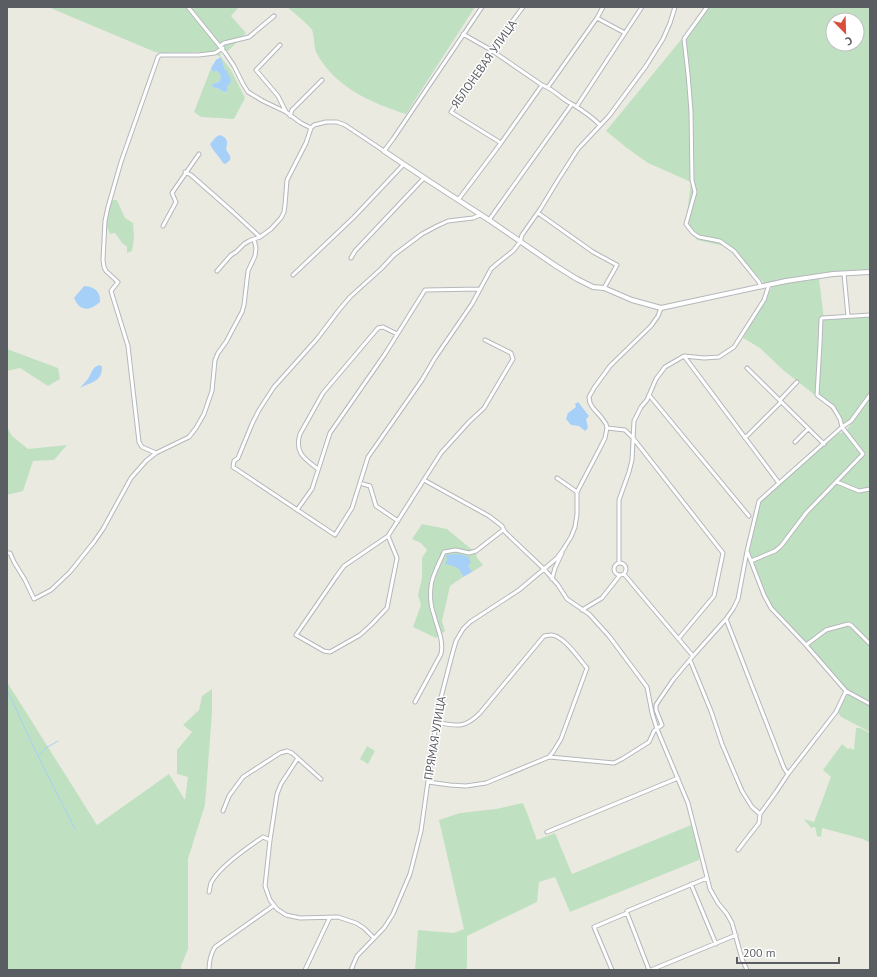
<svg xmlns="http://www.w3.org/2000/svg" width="877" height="977" font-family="'PT Sans',sans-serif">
	<rect width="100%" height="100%" fill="#ebeae1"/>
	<path fill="#c0e1c1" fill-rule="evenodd" d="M 48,7 L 185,7 L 219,48 L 221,57 L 231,70 L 245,98 L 234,119 L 201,117 L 194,112 L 211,68 L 213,72 L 216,71 L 220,73 L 221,77 L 220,81 L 217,82 L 211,86 L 215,88 L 220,89 L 221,91 L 225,92 L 228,91 L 226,86 L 225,70 L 221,57 L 210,52 L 162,53 L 155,52 Z
		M 190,7 L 239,7 L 231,16 L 246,33 L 225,54 L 217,41 Z
		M 287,7 L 475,7 L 406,114 C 371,103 335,87 317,54 C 313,47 315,37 312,30 C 310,26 292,11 287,7 Z
		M 708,7 L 870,7 L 870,270 C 835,273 799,275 765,284 L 729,247 L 697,240 L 686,223 L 691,182 L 648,163 L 627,148 L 606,131 ZM 833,20 L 857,20 L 857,44 L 833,44 Z
		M 111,200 L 117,200 L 125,218 L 133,223 L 134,239 L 132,251 L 127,253 L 127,247 L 122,243 L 115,233 L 110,234 L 106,225 Z
		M 819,279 L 824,319 L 870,317 L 870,392 L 849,420 L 842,425 L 829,406 L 783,370 L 760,348 L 743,338 L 773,285 Z
		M 7,349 L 58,368 L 60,379 L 48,386 L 20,368 L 7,371 Z
		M 870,398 L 870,732 L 841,717 L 837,711 L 847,695 L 772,609 L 754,568 L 749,553 L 760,503 L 817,451 L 839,433 L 845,432 Z
		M 7,427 L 12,436 L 28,449 L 67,445 L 54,460 L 33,461 L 23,491 L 7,495 Z
		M 422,524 L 447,529 L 476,553 L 477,558 L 483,565 L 472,572 L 468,565 L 456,566 L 462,573 L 463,577 L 450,586 L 442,621 L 445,631 L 436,638 L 413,627 L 421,605 L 418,595 L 422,578 L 422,558 L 427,550 L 421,543 L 412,539 Z
		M 7,682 L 97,825 L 169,774 L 185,800 L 188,777 L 177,774 L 177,750 L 192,732 L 183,725 L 199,710 L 202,696 L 212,689 L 212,712 L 205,805 L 188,859 L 188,949 L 181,966 L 182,970 L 7,970 Z
		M 856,728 L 860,728 L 870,733 L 870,843 L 863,839 L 822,828 L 821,837 L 817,836 L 815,827 L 811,828 L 804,819 L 814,822 L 831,777 L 823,770 L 842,744 L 848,749 L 850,748 L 854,750 Z
		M 367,746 L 375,751 L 368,764 L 360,759 Z
		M 523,803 L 527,813 L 537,840 L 555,833 L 572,874 L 691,825 L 699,854 L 699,860 L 570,912 L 555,877 L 539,882 L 537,902 L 467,936 L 467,967 L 465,970 L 415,970 L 418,930 L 454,933 L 464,929 L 439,820 L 460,813 L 496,809 Z"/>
	<path fill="#a6d0f7" d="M 221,57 L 225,70 L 227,71 L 231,80 L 230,84 L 227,86 L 228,91 L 225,92 L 221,91 L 220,89 L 215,88 L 211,86 L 213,84 L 220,81 C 221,77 221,74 217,71 L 213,72 L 211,68 L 216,60 Z
		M 220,135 C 228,138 228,142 226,149 C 229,156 235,158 225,164 L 223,163 C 219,156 213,151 210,144 L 216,137 Z
		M 84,286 C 94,286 101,292 100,302 C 90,311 80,312 74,298 Z
		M 100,365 L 102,367 C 102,382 91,382 80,388 C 82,385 85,383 87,380 C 92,374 91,367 100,365 Z
		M 578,402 L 589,416 L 586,419 L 588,428 L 585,431 L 579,426 L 571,425 L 566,419 L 568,413 L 576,407 L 575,404 Z
		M 458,554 L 469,557 L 471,563 L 468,565 L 472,572 L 463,577 C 460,567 454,566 445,564 L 447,560 L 446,555 Z"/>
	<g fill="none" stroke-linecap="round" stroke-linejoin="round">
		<path stroke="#a6d0f7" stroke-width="1" d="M 7,690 L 38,756 L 75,829
			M 38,756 L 46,748 L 58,741"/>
		<g stroke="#b4b7bb" stroke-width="5">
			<path id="minor" d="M 188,7 L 226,54 L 234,66 L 243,84 L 248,92 L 263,101 L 286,112 L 301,123 L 311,128
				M 707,7 L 684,39 L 688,74 L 691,111 L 692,180 L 695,192 L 686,224 L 693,233 L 699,237 L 720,241 L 734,251 L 759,282 L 761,287
				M 597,18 L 625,33
				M 463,34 L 491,50 L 542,85 C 554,89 561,99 572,104 C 582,110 592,117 600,125
				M 280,45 L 256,70 L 278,96 L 286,112
				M 220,46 L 224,43 L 249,37 L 274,16
				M 548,87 L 597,18 L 603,7
				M 577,106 L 642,7
				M 290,116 L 292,110 L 322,80
				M 501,143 L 451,112 L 471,82 L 491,50 L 523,7
				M 185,172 L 191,175 L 233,212 L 260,237
				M 458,200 L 501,143 L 542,85
				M 538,213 L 593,252 L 617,265 L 604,288
				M 480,215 L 473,218 L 448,221 L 437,226 L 422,234 L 394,255 L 382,268 L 350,297 L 339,310 L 317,339 L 274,387 L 259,410 L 252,424 L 238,458 L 234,461 L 233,467 L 335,535 L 352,508 L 368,457 L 422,380 L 435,358 L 472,304 L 491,269 L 499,262 L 513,251 L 520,242 L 522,235 L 541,208 L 558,180 L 578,149 L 609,116 L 646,66 L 663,39 L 670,23 L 675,7
				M 489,220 L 572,104
				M 163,226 L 176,202 L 172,193 L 199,154
				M 351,258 L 355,251 L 424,178
				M 217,271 L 231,255 L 236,252 L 244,244 L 249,241 L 254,239
				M 844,274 L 848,316
				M 293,275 L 354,217 L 404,164
				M 684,356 L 779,483
				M 747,368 L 824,444
				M 649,395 L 749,516
				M 780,400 L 797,382
				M 607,428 L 625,430 L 633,438 L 723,553 L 714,596 L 679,638
				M 745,438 L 781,402
				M 795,442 L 808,429
				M 156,453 L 142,447 L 139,442 L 128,346 L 111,291 L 118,282 L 106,271 L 104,267 L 103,260 L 105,221 L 108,207 L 121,162 L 158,57 L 160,55 L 199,55 L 215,53 L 223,48
				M 318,469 C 305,459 294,453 300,434 L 323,393 L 378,328 L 383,327 L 397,334
				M 557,478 L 577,492
				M 424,480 L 489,516 L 502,526 L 505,532 L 544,569 L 558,585 L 567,599 L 589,614 L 609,636 L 647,687 L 652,713 L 657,729 L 688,803 L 710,889 L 718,903 L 727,914 L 732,923 L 742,959 L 747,970
				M 837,482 L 859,491 L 870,489
				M 363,484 L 370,486 L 376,506 L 398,521
				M 297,510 L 312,489 L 330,433 L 385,354 L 425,290 L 480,289
				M 388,536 L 397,558 L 387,608 L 372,624 L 360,635 L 330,652 L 324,651 L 296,635 L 336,577 L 344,566 L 388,536 L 441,453 L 469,422 L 484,408 L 513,359 L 511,353 L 485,340
				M 564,548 L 571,537 L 575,527 L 577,514 L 577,492 L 599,450 L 605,438 L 607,428 L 606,424 L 601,417 L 593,408 L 590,403 L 589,397 L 594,388 L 610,366 L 651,326 L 658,316 L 661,308
				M 747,551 L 764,595 L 771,608 L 806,645 L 846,691 L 870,704
				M 7,553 L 10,553 L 14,562 L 25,580 L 34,599 L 51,590 L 70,572 L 94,542 L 103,529 L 131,478 L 146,461 L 156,453 L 189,437 L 196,428 L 204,414 L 212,391 L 215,360 L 218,353 L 226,342 L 242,312 L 244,305 L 248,271 L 255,256 L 256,248 L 254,239 L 260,237 L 271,229 L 281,218 L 284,212 L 285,205 L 287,180 L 306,143 L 311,128 L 314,125 L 326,122 L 337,122 L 345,125 L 384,151 L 393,139 L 482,7
				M 751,561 L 775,551 L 781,546 L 806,513 L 863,454 L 842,427 L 840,419 L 833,407 L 817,395 L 820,344 L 821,319 L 822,318 L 870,315
				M 619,562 L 619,500 L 629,472 L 632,460 L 634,421 L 641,407 L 647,400 L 656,379 L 665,367 L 684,356 L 704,358 L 719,357 L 734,347 L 764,300 L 769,285
				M614 569a6 6 0 1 1 12 0a6 6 0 1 1-12 0Z
				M 624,574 L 639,592 L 693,656
				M 552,579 L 555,568 L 562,553
				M 582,610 L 602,598 L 620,575
				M 726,619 L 784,768 L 788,774
				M 806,645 L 826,630 L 848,624 L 851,625 L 870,644
				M 690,660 L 711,711 L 722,744 L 742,791 L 752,807 L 760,814
				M 415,702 L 441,654 C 444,640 437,628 434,615 C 431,607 430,596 431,587 C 431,577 440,562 444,552 L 456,550 L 469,553 L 476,551 L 503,530
				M 436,722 C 457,726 464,729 480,713 L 544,636 C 546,636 548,635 550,635 C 563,634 579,659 587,668 L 561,739 L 553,752 L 549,757
				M 298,758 L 281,784 L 277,794 L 270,840 L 265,886 L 270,900 L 277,909 L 286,915 L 300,918 L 338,917 L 356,923 L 364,928 L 374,938
				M 428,782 L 450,785 L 466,786 L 486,783 L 549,757 L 614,763 L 622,759 L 649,742 L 654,731 L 662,725 L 656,710 L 656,705 L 660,699 L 673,680 L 693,656 L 726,619 L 733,609 L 738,599 L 747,551 L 759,501 L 842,427 L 851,421 L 870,395
				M 223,811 L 229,796 L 243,777 L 280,753 L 287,751 L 292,753 L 321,779
				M 547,832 L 678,778
				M 738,850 L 759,823 L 760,814 L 776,792 L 788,774 L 836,712 L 846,691
				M 691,884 L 716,944
				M 209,892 C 210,889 210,885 211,883 C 219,867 248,847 263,837 L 270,840
				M 627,913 L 649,970
				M 209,970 C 209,961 210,955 215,947 L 273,906
				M 305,970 L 330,917
				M 351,970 L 357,956 L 384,928 L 393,914 L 410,874 L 421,831 L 438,709 L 452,655 L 456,641 L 463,629 L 470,622 L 519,590 L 544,569 L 557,558 L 565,547
				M 612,970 L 594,927 L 627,913 L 627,911 L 707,878
				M 651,970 L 736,935"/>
		</g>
		<g stroke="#b4b7bb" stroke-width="6">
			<path id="tertiary" d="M 384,151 L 429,181 L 489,220 L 556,266 L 577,279 L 593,287 L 604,288 L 632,300 L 661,308 L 786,281 L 833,274 L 870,272"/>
		</g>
		<use href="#minor" stroke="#fff" stroke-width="3"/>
		<use href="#tertiary" stroke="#fff" stroke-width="4"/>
	</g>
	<g text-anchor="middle" stroke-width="3" stroke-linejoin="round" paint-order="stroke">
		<g font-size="12" fill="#5a5d61" stroke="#fff">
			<text transform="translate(484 64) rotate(-55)" y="4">ЯБЛОНЕВАЯ УЛИЦА</text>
			<text transform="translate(435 738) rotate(-81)" y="4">ПРЯМАЯ УЛИЦА</text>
		</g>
	</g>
	<rect width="877" height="977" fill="none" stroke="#5a5d61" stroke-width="16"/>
	<g transform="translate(845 32) rotate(157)"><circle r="19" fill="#ffffff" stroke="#bdbec0"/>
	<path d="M0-3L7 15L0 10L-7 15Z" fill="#d94e3a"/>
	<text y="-6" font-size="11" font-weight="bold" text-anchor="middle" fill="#5a5d61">С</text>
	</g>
	<path d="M737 957v6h102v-6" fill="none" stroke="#5a5d61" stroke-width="2"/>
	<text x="743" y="957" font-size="12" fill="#5a5d61" stroke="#ffffff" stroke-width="3" paint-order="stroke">200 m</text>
</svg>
